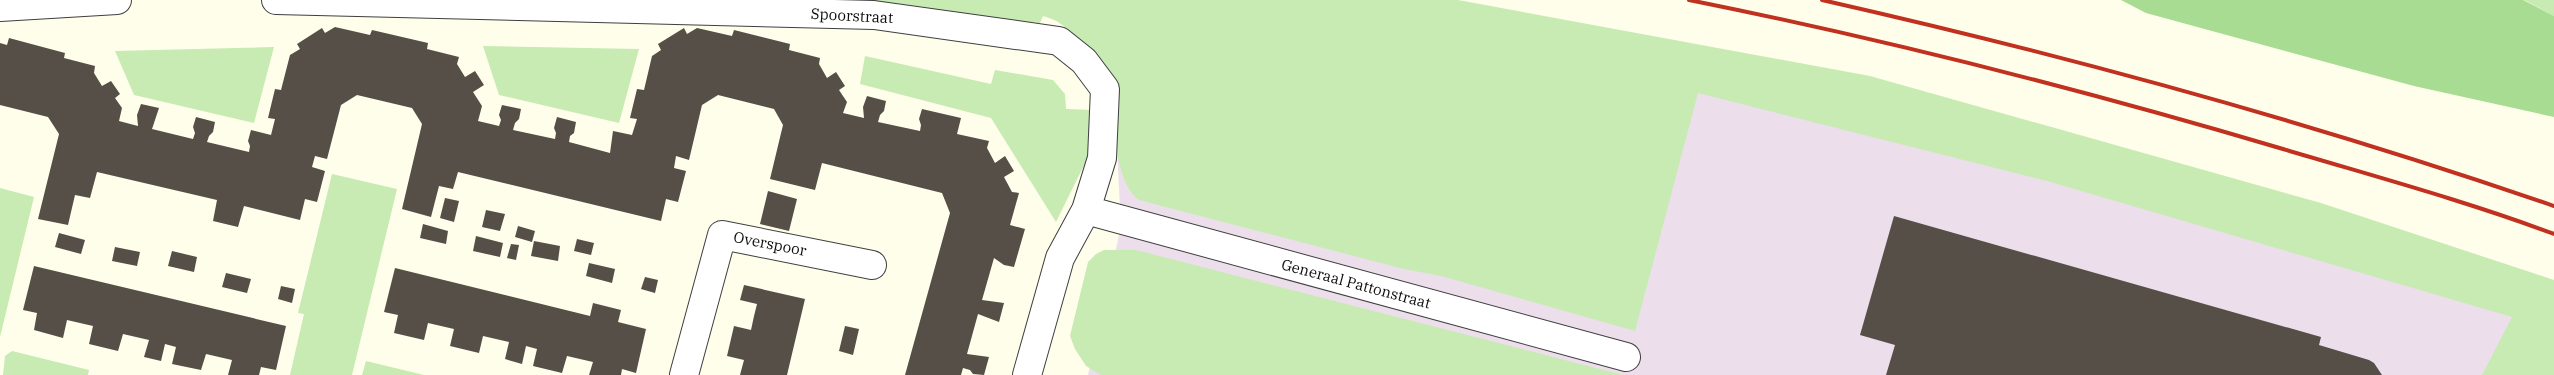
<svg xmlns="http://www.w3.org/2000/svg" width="2554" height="375" font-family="'IBM Plex Serif',serif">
	<rect width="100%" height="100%" fill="#fffeeb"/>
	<path fill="#ecdfeb" d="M 1109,0 L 1388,0 L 2554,308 L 2554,375 L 1088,375 L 1121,226 Z"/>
	<path fill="#c7ebb3" d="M 777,0 L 1458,0 L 1870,76 L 2321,203 L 2554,280 L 2554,375 L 2482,375 L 2512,317 L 2047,181 L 1698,93 L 1635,331 L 1441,276 L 1404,269 L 1139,200 C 1108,176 1118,101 1102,63 C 1098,54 1069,30 1061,24 C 1056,20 1049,18 1043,16 L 1040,23 Z
		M 2523,0 L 2554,0 L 2554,16 L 2526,1 Z
		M 483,46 L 639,49 L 619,123 L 499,95 Z
		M 274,47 L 254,123 L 134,95 L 115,51 Z
		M 865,56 L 991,84 L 995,70 L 1053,80 L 1065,94 L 1066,109 L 1094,110 L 1091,151 L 1056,222 L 991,118 L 860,84 Z
		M 332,174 L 397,189 L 352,375 L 290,375 L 304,314 L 298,313 Z
		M 0,188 L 34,197 L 0,337 Z
		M 1104,250 L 1136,250 L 1623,375 L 1101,375 L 1086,366 L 1075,349 L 1070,336 L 1088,262 L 1096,254 Z
		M 12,351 L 89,370 L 88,375 L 3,375 L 5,356 Z
		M 366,361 L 424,375 L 362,375 Z"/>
	<path fill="#a7dc92" d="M 2121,0 L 2523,0 L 2554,16 L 2554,117 L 2414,86 L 2146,13 Z"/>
	<path fill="#554f48" d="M 335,27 L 370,35 L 372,30 L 428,43 L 427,49 L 459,57 L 457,64 L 465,77 L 475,71 L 484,85 L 473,92 L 482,106 L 478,121 L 499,126 L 501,120 L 499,115 L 502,105 L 521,109 L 519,119 L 515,123 L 513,130 L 555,139 L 556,133 L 554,128 L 557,117 L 576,122 L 574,133 L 570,136 L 569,142 L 610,153 L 613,131 L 632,135 L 637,119 L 630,118 L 637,89 L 644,90 L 652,56 L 661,50 L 658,44 L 684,28 L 687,34 L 697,28 L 732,36 L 734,30 L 790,44 L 789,50 L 820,58 L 819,64 L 827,78 L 836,72 L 845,86 L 839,90 L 847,102 L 843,113 L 864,118 L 863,107 L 867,96 L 886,101 L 884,111 L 880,115 L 878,122 L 920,131 L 921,125 L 919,119 L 922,109 L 961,118 L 957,134 L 989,141 L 987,148 L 995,163 L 1005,156 L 1014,171 L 1004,177 L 1012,192 L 1019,193 L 1010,225 L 1025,229 L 1014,267 L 1004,265 L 994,258 L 982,300 L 1004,303 L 999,322 L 978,314 L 967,354 L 989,357 L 984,375 L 973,374 L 970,370 L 963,368 L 961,375 L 905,375 L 950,213 L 942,193 L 822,163 L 815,190 L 770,179 L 783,125 L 774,109 L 718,95 L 702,105 L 689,160 L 676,156 L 674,168 L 686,171 L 678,202 L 666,199 L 661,221 L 458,172 L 453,189 L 439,186 L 431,217 L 402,209 L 422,124 L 412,108 L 357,95 L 341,105 L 327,159 L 315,156 L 312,167 L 325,171 L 317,202 L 305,199 L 300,220 L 244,206 L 238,227 L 213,221 L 217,200 L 97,172 L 90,198 L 75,195 L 68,225 L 38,219 L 59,134 L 48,117 L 0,105 L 0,43 L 7,45 L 9,38 L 65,53 L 64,58 L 95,66 L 94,73 L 102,86 L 111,81 L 120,94 L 115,98 L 122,108 L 119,121 L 138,126 L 137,115 L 141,104 L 159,108 L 152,129 L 193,139 L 195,133 L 193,127 L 196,117 L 215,122 L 213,132 L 209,136 L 207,142 L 249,152 L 250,146 L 248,141 L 251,130 L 271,135 L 275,119 L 268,118 L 275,89 L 281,90 L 290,55 L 300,49 L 297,44 L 322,28 L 325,33 Z
		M 768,191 L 797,199 L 789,231 L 760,224 Z
		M 445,198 L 459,201 L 454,222 L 440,218 Z
		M 486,210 L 505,214 L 500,231 L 482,227 Z
		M 1894,216 L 2321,337 L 2319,345 L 2369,360 L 2374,363 L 2382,375 L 1886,375 L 1895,345 L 1860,335 Z
		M 423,224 L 448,231 L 446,244 L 420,238 Z
		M 518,226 L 535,231 L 532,242 L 515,237 Z
		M 59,233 L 85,240 L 81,254 L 55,247 Z
		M 476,236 L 503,243 L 500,257 L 473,251 Z
		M 577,239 L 594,243 L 591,255 L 574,251 Z
		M 534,241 L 560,246 L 558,261 L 531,256 Z
		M 511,244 L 519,245 L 516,260 L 507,258 Z
		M 115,247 L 140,252 L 137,266 L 112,261 Z
		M 172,251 L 197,257 L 194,272 L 168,266 Z
		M 589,263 L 615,269 L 612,283 L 586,276 Z
		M 34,266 L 286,326 L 276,370 L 261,367 L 259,375 L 228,375 L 232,360 L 206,354 L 201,370 L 172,364 L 176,347 L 165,344 L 161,361 L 144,357 L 149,340 L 123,334 L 118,351 L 89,344 L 93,326 L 67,320 L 63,338 L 34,330 L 37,313 L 23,310 Z
		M 395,268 L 590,316 L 593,303 L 621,310 L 618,322 L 646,329 L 636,373 L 622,369 L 621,375 L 589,375 L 593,362 L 567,356 L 562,373 L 533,366 L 537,349 L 526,346 L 522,364 L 505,359 L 509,342 L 483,336 L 479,353 L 450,346 L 454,329 L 428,323 L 424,340 L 394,333 L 398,315 L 384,312 Z
		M 226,273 L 251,279 L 247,293 L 222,287 Z
		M 645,277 L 658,280 L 655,293 L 641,289 Z
		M 744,285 L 805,299 L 787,375 L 740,375 L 744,360 L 727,356 L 734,326 L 751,330 L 754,316 L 757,304 L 740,300 Z
		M 281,286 L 295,289 L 292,303 L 278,299 Z
		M 845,326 L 859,329 L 853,355 L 839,351 Z"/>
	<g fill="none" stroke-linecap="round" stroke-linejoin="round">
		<g stroke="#3f3f3f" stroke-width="30">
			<path id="minor" d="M 276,0 L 874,15 L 1059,41 L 1084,61 L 1105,89 L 1102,158 L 1086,210 L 1060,258 L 1027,375
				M 0,7 L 117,0
				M 1086,210 L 1626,357
				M 684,375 L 722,235 L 872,265"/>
		</g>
		<use href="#minor" stroke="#fff" stroke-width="28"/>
		<path stroke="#c1311f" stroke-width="4" d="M 1689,0 C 1889,40 2087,91 2283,149 C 2373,176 2466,201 2554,234
			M 1822,0 C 2069,56 2314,123 2554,206"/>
	</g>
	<g text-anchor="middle" stroke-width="5" stroke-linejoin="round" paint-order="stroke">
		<g font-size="15" fill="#0c0c0c" stroke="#fff">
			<text transform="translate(852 16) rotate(3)" y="5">Spoorstraat</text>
			<text transform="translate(770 244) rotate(11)" y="5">Overspoor</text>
			<text transform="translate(1356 284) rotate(15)" y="5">Generaal Pattonstraat</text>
		</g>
	</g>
</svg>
